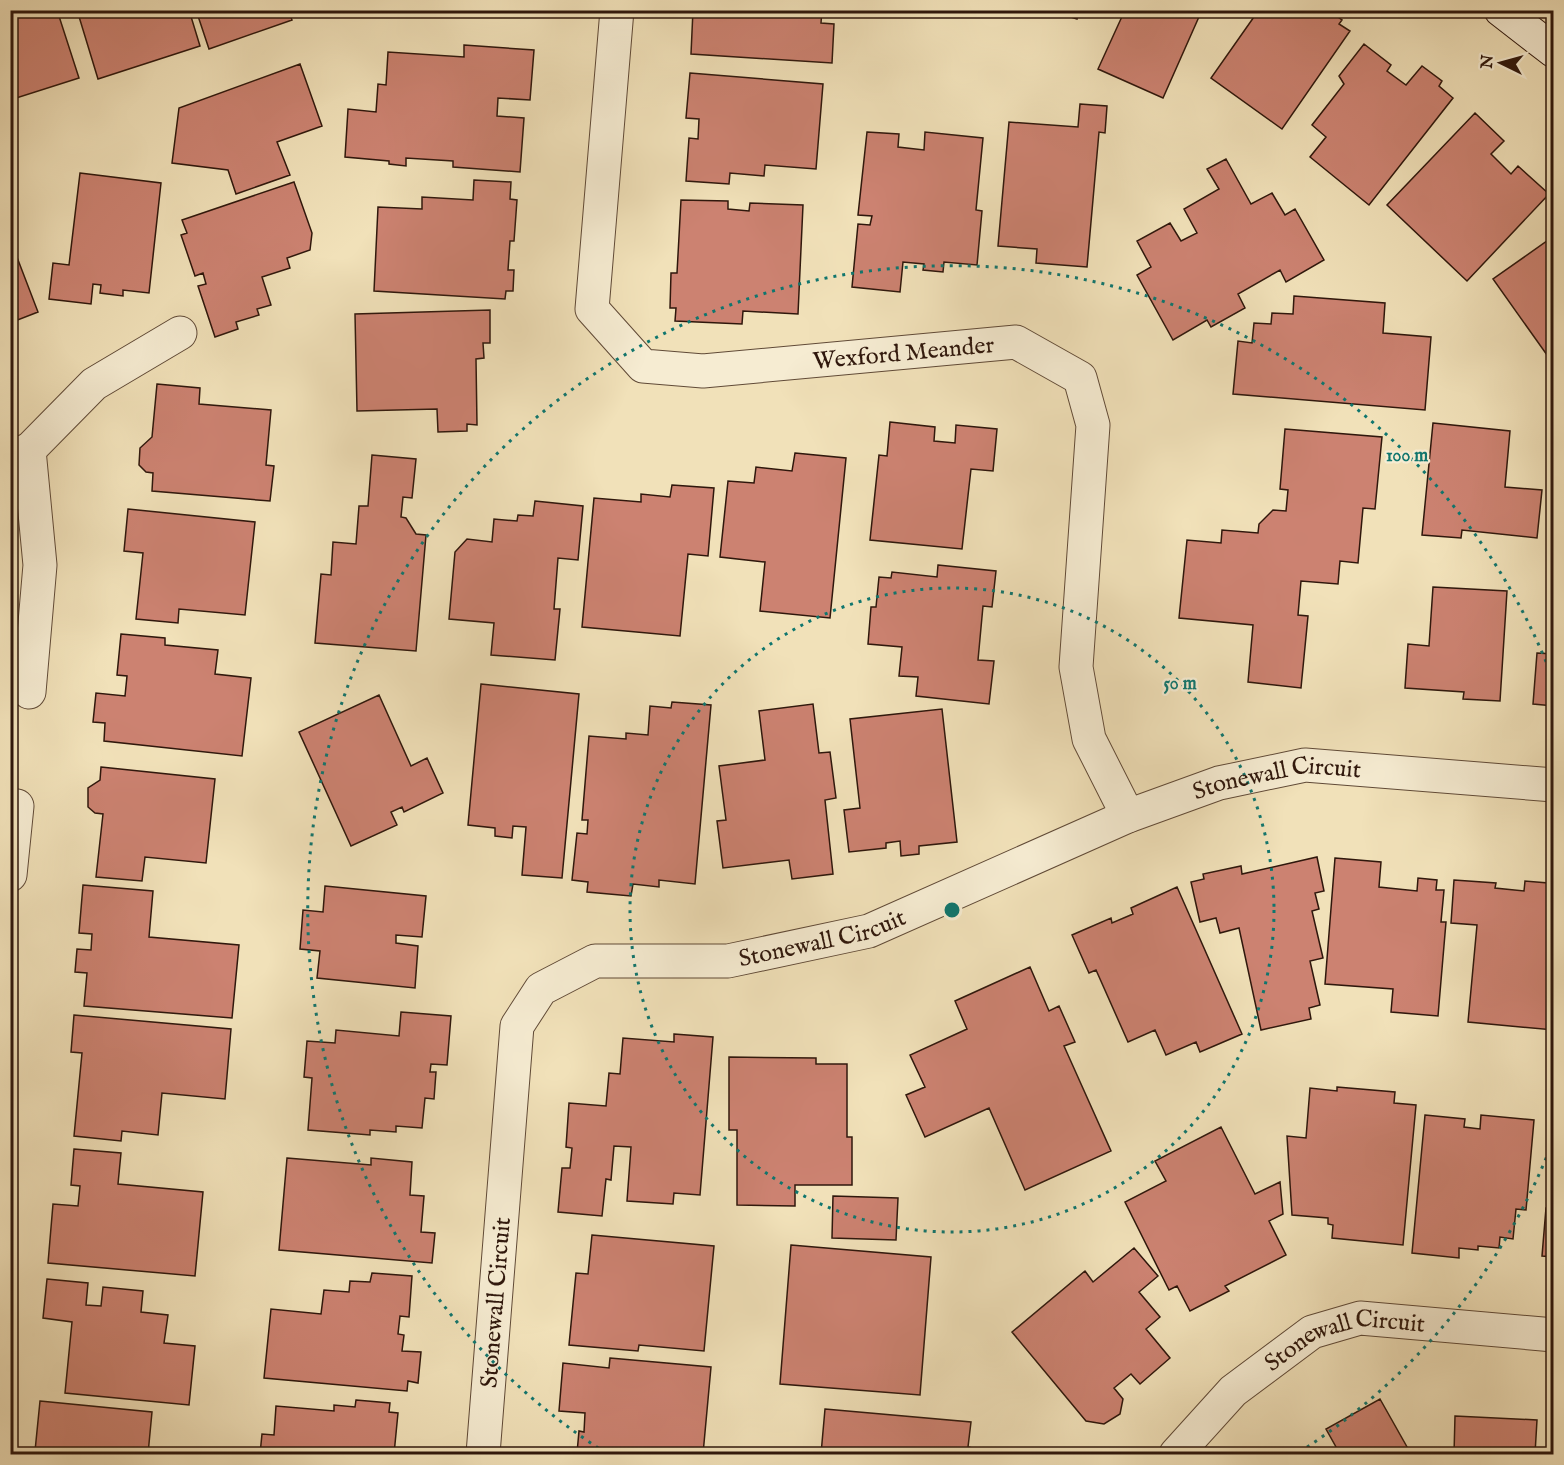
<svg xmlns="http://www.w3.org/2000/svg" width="1564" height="1465" font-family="'IM FELL English',serif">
	<rect width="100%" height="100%" fill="#f1e1b9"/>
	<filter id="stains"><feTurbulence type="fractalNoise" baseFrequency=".00333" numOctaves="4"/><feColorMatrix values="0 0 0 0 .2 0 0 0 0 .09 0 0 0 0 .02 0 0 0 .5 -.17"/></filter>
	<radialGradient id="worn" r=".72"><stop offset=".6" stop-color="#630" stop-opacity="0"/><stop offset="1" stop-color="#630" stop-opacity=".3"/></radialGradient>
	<path fill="#cc8271" stroke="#2f170c" stroke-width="1.5" d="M 10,10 L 57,10 L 79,78 L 10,100 Z
		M 77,10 L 189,10 L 200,46 L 98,79 Z
		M 196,10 L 288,10 L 292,20 L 209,49 Z
		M 693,10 L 822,10 L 821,23 L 834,24 L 832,63 L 691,54 Z
		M 1049,10 L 1079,10 L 1077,19 Z
		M 1125,10 L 1202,10 L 1163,98 L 1098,69 Z
		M 1252,10 L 1328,10 L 1342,20 L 1339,24 L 1350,31 L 1282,129 L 1211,78 L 1256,14 Z
		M 1364,44 L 1391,65 L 1387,71 L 1406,85 L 1422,66 L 1442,81 L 1439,86 L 1453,98 L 1369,205 L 1310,157 L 1326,137 L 1312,125 L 1344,84 L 1339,76 Z
		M 464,45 L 534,50 L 530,100 L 498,98 L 497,116 L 524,118 L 520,172 L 453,167 L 453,161 L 406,158 L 406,166 L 389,164 L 389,161 L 345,157 L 348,109 L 376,112 L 378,84 L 386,85 L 388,52 L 464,57 Z
		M 300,64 L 322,126 L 277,142 L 290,175 L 236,194 L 228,170 L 172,163 L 179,108 Z
		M 690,73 L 823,84 L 816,169 L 765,165 L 764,176 L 730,173 L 729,184 L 686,181 L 689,138 L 698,139 L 699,119 L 686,118 Z
		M 1080,104 L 1107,106 L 1105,133 L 1099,132 L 1087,267 L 1036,263 L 1037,249 L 998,246 L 1009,122 L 1078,127 Z
		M 1475,113 L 1504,141 L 1491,154 L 1511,174 L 1518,166 L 1549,194 L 1467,281 L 1387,205 Z
		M 867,132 L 899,134 L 898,147 L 924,150 L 925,132 L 983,138 L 976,210 L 982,211 L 977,265 L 944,262 L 943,272 L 923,270 L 924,264 L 903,262 L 900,292 L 852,287 L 858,224 L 870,225 L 872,216 L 858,215 Z
		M 1226,159 L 1251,204 L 1272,193 L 1285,215 L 1295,209 L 1324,260 L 1286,282 L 1280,270 L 1238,294 L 1245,308 L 1211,327 L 1207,320 L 1173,340 L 1137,275 L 1151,267 L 1137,241 L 1170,223 L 1181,241 L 1197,233 L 1184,209 L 1219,189 L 1207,169 Z
		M 80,173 L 161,183 L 149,293 L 123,290 L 123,296 L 100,293 L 101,285 L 93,284 L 91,304 L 49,299 L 53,263 L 69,265 Z
		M 474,180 L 511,182 L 510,199 L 517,200 L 514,241 L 510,241 L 508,270 L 514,270 L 513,291 L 506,291 L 505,299 L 374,291 L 378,207 L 422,209 L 422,197 L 473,200 Z
		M 294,182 L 312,233 L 310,250 L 287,258 L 290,268 L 262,277 L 271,305 L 257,309 L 259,315 L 236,322 L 238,329 L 215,337 L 198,286 L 206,284 L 203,273 L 195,276 L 181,235 L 187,233 L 182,220 Z
		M 681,200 L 728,201 L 728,209 L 749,211 L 750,203 L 803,205 L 798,314 L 743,311 L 742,324 L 675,321 L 676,308 L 670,308 L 671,273 L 677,273 Z
		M 1554,236 L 1554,350 L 1547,355 L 1493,279 Z
		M 10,239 L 38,312 L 10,323 Z
		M 1294,296 L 1385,303 L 1383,333 L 1431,337 L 1425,410 L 1233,394 L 1238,341 L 1252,343 L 1254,323 L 1271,324 L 1272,313 L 1293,314 Z
		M 490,310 L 490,343 L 483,343 L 484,358 L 476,359 L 477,425 L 467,424 L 467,431 L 438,432 L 437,409 L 357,411 L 355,314 Z
		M 157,384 L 200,388 L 199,404 L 271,410 L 266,465 L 274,466 L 270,501 L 152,491 L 153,473 L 146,472 L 139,465 L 140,448 L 152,437 Z
		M 890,422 L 935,427 L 934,441 L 955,443 L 956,425 L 997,429 L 993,471 L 971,469 L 962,549 L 870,540 L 879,455 L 887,456 Z
		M 1433,423 L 1510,431 L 1505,487 L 1542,490 L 1537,538 L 1462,530 L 1461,538 L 1422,535 Z
		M 1285,429 L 1382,437 L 1375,509 L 1363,508 L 1358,563 L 1340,561 L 1338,584 L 1301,581 L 1298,615 L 1308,616 L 1301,688 L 1248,682 L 1253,625 L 1179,618 L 1187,540 L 1221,543 L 1222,530 L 1258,533 L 1259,524 L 1273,510 L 1286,511 L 1288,490 L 1280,489 Z
		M 795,453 L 846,458 L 830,618 L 760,611 L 765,562 L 720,557 L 728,481 L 754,483 L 756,467 L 792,471 Z
		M 372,455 L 416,459 L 412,498 L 403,497 L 401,517 L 406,518 L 416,534 L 426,535 L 416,651 L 315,643 L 321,574 L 331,575 L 333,542 L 356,544 L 359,506 L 368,506 Z
		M 672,485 L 714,488 L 708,556 L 688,554 L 680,636 L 582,627 L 594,498 L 641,502 L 641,494 L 670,497 Z
		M 535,501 L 583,506 L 578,560 L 558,558 L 554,609 L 560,609 L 555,660 L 491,655 L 494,623 L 449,619 L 455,552 L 467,539 L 492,542 L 494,519 L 517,521 L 518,515 L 533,516 Z
		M 128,509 L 255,522 L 245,615 L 179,609 L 178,623 L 136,619 L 143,553 L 124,551 Z
		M 938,565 L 996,571 L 992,607 L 983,606 L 978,660 L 994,661 L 989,704 L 916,696 L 918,677 L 899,676 L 902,647 L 868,644 L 871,607 L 876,607 L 879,577 L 891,578 L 892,572 L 937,577 Z
		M 1433,587 L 1507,591 L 1500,701 L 1463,699 L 1464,692 L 1405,688 L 1408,644 L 1429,646 Z
		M 121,634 L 165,638 L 165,645 L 218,650 L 215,674 L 251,678 L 242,756 L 104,741 L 105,723 L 93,722 L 96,693 L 125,696 L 127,676 L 117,675 Z
		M 1537,653 L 1554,654 L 1554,706 L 1533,704 Z
		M 481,684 L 579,694 L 562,878 L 522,875 L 526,827 L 513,826 L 512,838 L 495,836 L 495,828 L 468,825 Z
		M 379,695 L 411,766 L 427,758 L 443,793 L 404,812 L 402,807 L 391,812 L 397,825 L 351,846 L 299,732 Z
		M 672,702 L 711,705 L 695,884 L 659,880 L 659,887 L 633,884 L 631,896 L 587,892 L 588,882 L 572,880 L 577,833 L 587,834 L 588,820 L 582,820 L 589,736 L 626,739 L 626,733 L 648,735 L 650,706 L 671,708 Z
		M 813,704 L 819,753 L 830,752 L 836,798 L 825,800 L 833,874 L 792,879 L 789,860 L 723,868 L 717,821 L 726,820 L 719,766 L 765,760 L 759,711 Z
		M 942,709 L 957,842 L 919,846 L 919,854 L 901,856 L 900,841 L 886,843 L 886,848 L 849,852 L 844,810 L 860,808 L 850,719 Z
		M 101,767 L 215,779 L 206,863 L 145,857 L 142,881 L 96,877 L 103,814 L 95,813 L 88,807 L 88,788 L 100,780 Z
		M 1317,857 L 1324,891 L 1315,893 L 1319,909 L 1312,911 L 1323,958 L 1310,961 L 1320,1005 L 1309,1008 L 1311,1019 L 1261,1030 L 1239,928 L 1220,933 L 1216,918 L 1200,922 L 1191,882 L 1204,879 L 1203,874 L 1241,866 L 1242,874 Z
		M 1335,858 L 1381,862 L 1379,887 L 1417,891 L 1418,878 L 1437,880 L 1436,890 L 1444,890 L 1441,922 L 1446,922 L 1438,1016 L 1391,1012 L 1393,989 L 1325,984 Z
		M 1454,880 L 1496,883 L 1495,888 L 1524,891 L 1525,881 L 1548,883 L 1547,893 L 1554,894 L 1554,1030 L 1468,1022 L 1477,925 L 1451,923 Z
		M 83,885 L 153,891 L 149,937 L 239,945 L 232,1018 L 84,1006 L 87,973 L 75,972 L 77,949 L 91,950 L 92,934 L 79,933 Z
		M 325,886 L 426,896 L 422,937 L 396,935 L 396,943 L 418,946 L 415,988 L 317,978 L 320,951 L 300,949 L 303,910 L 323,912 Z
		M 1177,887 L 1242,1034 L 1200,1052 L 1196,1042 L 1166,1055 L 1155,1030 L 1128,1042 L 1096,970 L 1089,973 L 1072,935 L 1111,918 L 1112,923 L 1133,914 L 1131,908 Z
		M 1030,967 L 1049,1011 L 1059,1006 L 1075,1042 L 1064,1046 L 1111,1151 L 1025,1190 L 989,1108 L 925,1137 L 906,1095 L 925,1087 L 910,1055 L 967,1029 L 955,1001 Z
		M 401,1012 L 451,1016 L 447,1065 L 431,1064 L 430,1072 L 436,1072 L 434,1099 L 425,1098 L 422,1128 L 396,1126 L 396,1132 L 370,1130 L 370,1135 L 308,1130 L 312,1078 L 304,1077 L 307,1041 L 335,1043 L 336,1030 L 399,1036 Z
		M 74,1015 L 231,1029 L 225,1099 L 162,1093 L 158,1135 L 122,1131 L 121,1141 L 74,1136 L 82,1053 L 71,1052 Z
		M 674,1034 L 713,1037 L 700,1195 L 674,1193 L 673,1204 L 627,1201 L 631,1147 L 614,1146 L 611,1180 L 606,1179 L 602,1216 L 558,1212 L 562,1168 L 570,1168 L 572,1148 L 566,1147 L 569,1103 L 606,1106 L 609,1073 L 620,1074 L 623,1038 L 674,1042 Z
		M 729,1057 L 816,1058 L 816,1064 L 847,1064 L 847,1137 L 852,1137 L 852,1185 L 795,1185 L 795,1206 L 737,1205 L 737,1130 L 729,1130 Z
		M 1337,1087 L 1395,1092 L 1394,1103 L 1416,1105 L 1403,1245 L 1332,1238 L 1333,1225 L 1328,1224 L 1328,1218 L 1292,1215 L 1287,1136 L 1306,1138 L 1310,1088 L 1337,1091 Z
		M 1425,1115 L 1465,1119 L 1464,1127 L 1480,1129 L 1481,1115 L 1534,1120 L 1526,1210 L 1516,1209 L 1513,1239 L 1500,1237 L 1499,1248 L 1478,1246 L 1478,1250 L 1459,1248 L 1459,1258 L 1412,1253 Z
		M 1221,1127 L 1255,1194 L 1280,1182 L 1283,1214 L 1269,1221 L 1286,1255 L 1225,1286 L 1229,1291 L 1190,1311 L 1177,1286 L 1169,1290 L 1125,1202 L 1166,1181 L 1155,1161 Z
		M 74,1149 L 121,1153 L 118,1184 L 203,1192 L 195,1276 L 48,1263 L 53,1204 L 78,1206 L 80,1186 L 71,1185 Z
		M 287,1158 L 371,1165 L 371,1158 L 412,1162 L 410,1195 L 424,1196 L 421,1232 L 435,1233 L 432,1263 L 279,1250 Z
		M 833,1196 L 898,1198 L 896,1240 L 832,1238 Z
		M 1546,1208 L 1554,1209 L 1554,1257 L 1542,1256 Z
		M 592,1235 L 714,1246 L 704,1351 L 639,1345 L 638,1351 L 569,1345 L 576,1273 L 588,1274 Z
		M 791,1245 L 931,1257 L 920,1395 L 780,1384 Z
		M 1134,1248 L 1158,1276 L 1139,1292 L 1160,1317 L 1146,1329 L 1170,1358 L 1140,1384 L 1131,1374 L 1114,1388 L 1123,1399 L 1120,1414 L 1104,1424 L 1086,1421 L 1012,1332 L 1085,1271 L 1093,1282 Z
		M 372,1273 L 412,1276 L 409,1317 L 400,1316 L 398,1334 L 404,1335 L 402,1351 L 421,1352 L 418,1383 L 408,1381 L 407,1391 L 264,1378 L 271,1309 L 321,1314 L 324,1290 L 349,1292 L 350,1281 L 370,1282 Z
		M 47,1279 L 88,1283 L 86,1305 L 101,1306 L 103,1287 L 143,1291 L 141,1312 L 168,1315 L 164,1343 L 195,1346 L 189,1405 L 65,1393 L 72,1322 L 43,1318 Z
		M 610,1358 L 711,1367 L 703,1454 L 581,1454 L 577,1453 L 579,1431 L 584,1432 L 585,1413 L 559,1411 L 563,1363 L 609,1368 Z
		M 1380,1399 L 1411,1454 L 1340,1454 L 1326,1429 Z
		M 356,1400 L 390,1403 L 389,1412 L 398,1413 L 394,1454 L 260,1454 L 262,1434 L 274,1435 L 276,1406 L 334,1411 L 334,1405 L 355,1407 Z
		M 40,1401 L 152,1412 L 148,1454 L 54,1454 L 54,1452 L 35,1451 Z
		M 825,1409 L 971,1422 L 968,1447 L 973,1448 L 972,1454 L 821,1454 Z
		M 1455,1416 L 1537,1420 L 1535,1454 L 1454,1454 Z
		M 1307,1448 L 1312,1454 L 1298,1454 Z"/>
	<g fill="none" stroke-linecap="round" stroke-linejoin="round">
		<g stroke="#604a37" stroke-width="35">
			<g id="street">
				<path id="s1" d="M 617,10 L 592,309 L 643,366 L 703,371 L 1016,342 L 1080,378 L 1093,425 L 1076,667 L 1089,739 L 1128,816"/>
				<path d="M 29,450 L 94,384 L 180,333"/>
				<path d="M 10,456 L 29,450 L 40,565 L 29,692"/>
				<path d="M 10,875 L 17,806"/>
				<path id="s2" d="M 483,1454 L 517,1026 L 541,989 L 595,961 L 728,961 L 869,931 L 1128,816 L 1219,783 L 1305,765 L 1554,785"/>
				<path id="s3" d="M 1176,1454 L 1233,1391 L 1312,1332 L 1360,1318 L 1554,1335"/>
			</g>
		</g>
		<g stroke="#2f170c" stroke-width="35">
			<path id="secondary" d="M 1501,10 L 1554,51"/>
		</g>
		<use href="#street" stroke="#f6ecd2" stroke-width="33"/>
		<use href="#secondary" stroke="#f6ecd2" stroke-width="33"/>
	</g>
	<g fill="none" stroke="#0f766e" stroke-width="3" stroke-dasharray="3 6">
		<circle cx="952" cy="910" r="322"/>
		<path d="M1553 1141A644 644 0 0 1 1298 1453M606 1453A644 644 0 1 1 1553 679"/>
	</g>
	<g text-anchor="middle" stroke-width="4.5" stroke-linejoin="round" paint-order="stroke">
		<g font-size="24" fill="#2f170c" stroke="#f6ecd2">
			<text dy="8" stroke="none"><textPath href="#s1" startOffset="638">Wexford Meander</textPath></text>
			<text dy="8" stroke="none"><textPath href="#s2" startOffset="1250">Stonewall Circuit</textPath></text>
			<text dy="8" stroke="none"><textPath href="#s2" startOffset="764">Stonewall Circuit</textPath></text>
			<text dy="8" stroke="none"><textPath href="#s2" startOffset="152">Stonewall Circuit</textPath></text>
			<text dy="8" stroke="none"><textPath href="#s3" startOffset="213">Stonewall Circuit</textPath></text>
		</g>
	</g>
	<circle cx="952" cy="910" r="9" fill="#0f766e" stroke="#f6ecd2" stroke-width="3"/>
	<g font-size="18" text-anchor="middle" font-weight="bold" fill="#0f766e" stroke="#f6ecd2" stroke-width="4.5" stroke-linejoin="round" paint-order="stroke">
		<text x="1407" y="461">100 m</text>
		<text x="1180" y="689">50 m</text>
	</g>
	<rect width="1564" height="1465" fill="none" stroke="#f1e1b9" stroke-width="36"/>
	<rect x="12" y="12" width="1540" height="1441" fill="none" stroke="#2f170c" stroke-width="3"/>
	<rect x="18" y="18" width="1528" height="1429" fill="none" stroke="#2f170c" stroke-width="1.5"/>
	<g transform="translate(1501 63) rotate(275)" stroke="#f6ecd2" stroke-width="4.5" paint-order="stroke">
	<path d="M0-4.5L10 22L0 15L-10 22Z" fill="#2f170c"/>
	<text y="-9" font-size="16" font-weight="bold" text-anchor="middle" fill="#2f170c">N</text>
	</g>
	<rect width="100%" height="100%" filter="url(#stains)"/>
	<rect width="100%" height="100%" fill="url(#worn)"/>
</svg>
